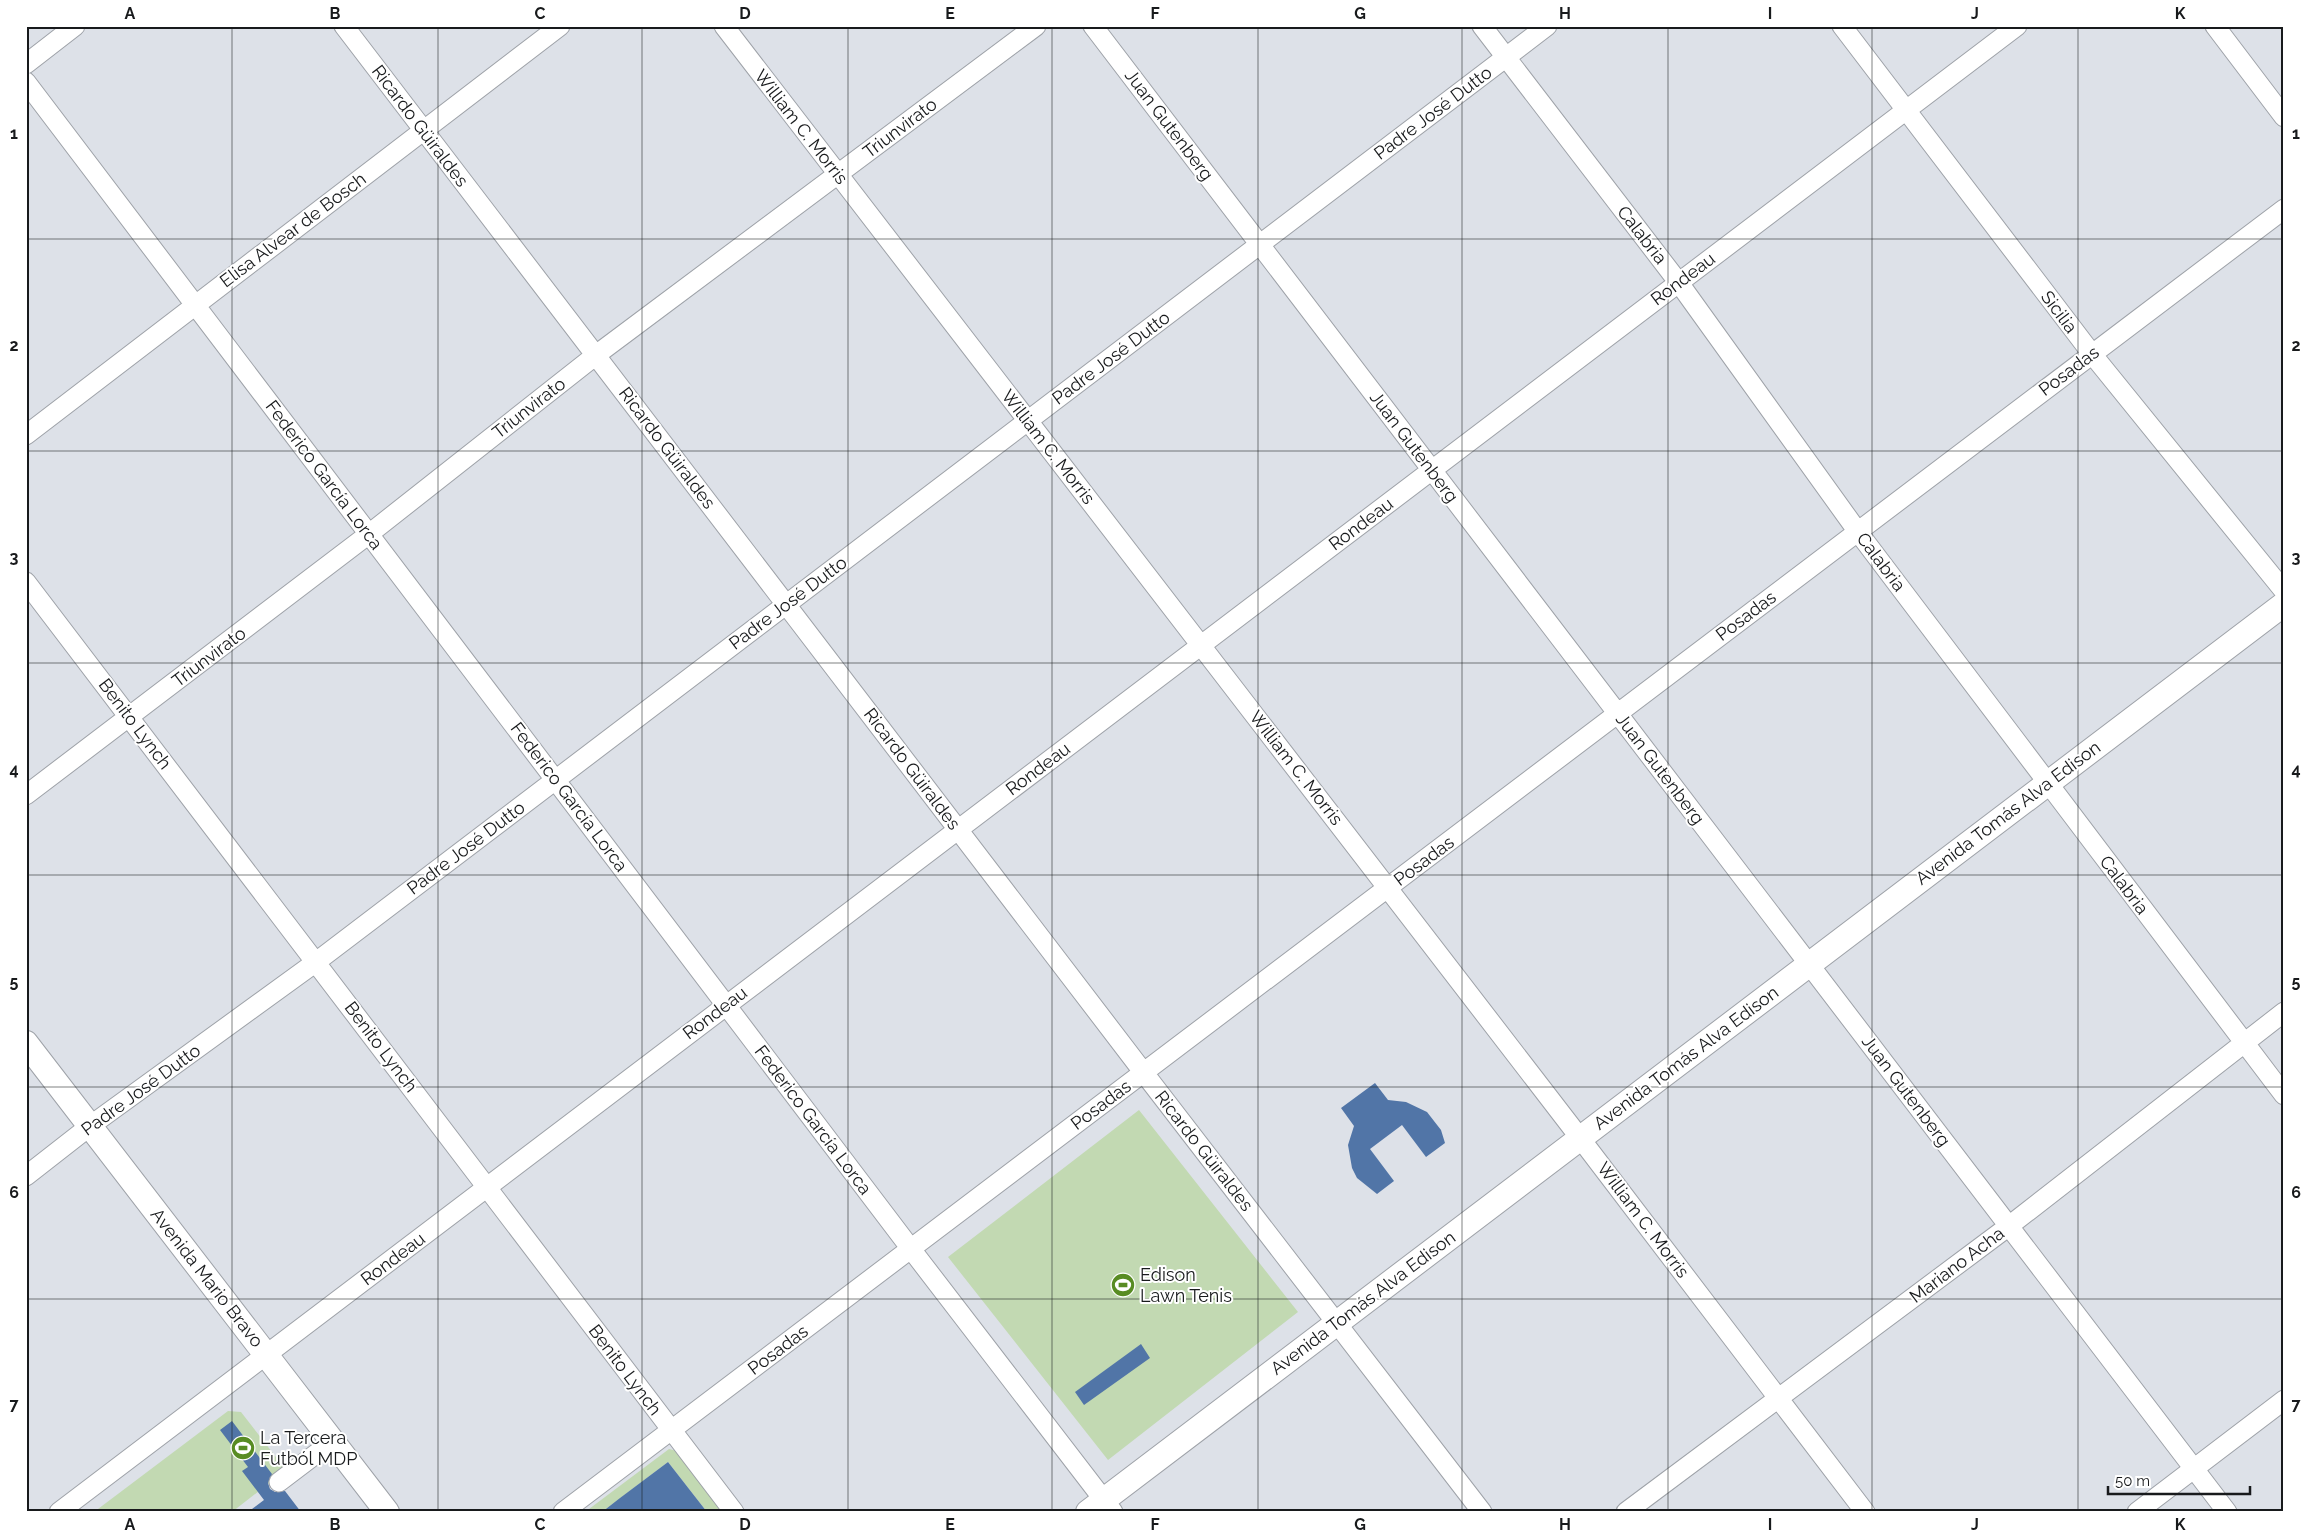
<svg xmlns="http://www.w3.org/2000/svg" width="2310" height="1538" font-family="Raleway,sans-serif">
	<rect width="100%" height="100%" fill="#dde1e8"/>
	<path fill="#c2d9b2" d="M 1139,1110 L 1298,1312 L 1108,1460 L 948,1257 Z
		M 228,1411 L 241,1412 L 286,1470 L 232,1512 L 94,1512 Z
		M 669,1449 L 677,1451 L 725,1512 L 707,1512 L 668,1462 L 602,1512 L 585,1512 Z"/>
	<path fill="#5175a7" d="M 1375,1083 L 1388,1100 L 1406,1102 L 1427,1112 L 1441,1130 L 1445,1143 L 1426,1157 L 1402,1125 L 1370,1149 L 1394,1181 L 1377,1194 L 1357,1178 L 1352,1168 L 1348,1145 L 1354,1126 L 1341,1108 Z
		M 1141,1344 L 1150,1358 L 1084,1405 L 1075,1392 Z
		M 232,1421 L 272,1474 L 268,1483 L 270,1489 L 275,1492 L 285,1491 L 301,1512 L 248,1512 L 264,1500 L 242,1471 L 248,1467 L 220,1430 Z
		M 668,1462 L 707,1512 L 602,1512 L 620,1498 Z"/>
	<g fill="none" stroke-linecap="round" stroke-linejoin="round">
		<g stroke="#9ea2a8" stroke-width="21">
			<path id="minor" d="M 344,26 L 1144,1073 L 1482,1512
				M 724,26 L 1580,1138 L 1865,1512
				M 1093,26 L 2227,1512
				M 1482,26 L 1679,283 L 1858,532 L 2284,1095
				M 1842,26 L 2092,354 L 2284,591
				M 2215,26 L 2284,117
				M 26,64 L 75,26
				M 26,82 L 911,1249 L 1113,1512
				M 26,435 L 560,26
				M 26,582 L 734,1512
				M 26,795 L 369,534 L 596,355 L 1036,26
				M 26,1176 L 90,1126 L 316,962 L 1547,26
				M 279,1482 L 333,1441
				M 59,1512 L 2017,26
				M 563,1512 L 2284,209
				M 1626,1512 L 2009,1226 L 2284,1012
				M 2137,1512 L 2284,1400"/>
		</g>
		<g stroke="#9ea2a8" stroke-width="26">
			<path id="major" d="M 26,1043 L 387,1512
				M 1088,1512 L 2284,604"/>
		</g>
		<use href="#minor" stroke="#fff" stroke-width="19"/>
		<use href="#major" stroke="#fff" stroke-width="24"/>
	</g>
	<path fill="none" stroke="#181a1c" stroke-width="1" stroke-opacity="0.55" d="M 232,26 L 232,1512M 438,26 L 438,1512M 642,26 L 642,1512M 848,26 L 848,1512M 1052,26 L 1052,1512M 1258,26 L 1258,1512M 1462,26 L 1462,1512M 1668,26 L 1668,1512M 1872,26 L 1872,1512M 2078,26 L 2078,1512M 26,239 L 2284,239M 26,451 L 2284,451M 26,663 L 2284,663M 26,875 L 2284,875M 26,1087 L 2284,1087M 26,1299 L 2284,1299"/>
	<defs>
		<g id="stadium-disc" transform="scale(1.25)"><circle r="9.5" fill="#588c23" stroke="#fff"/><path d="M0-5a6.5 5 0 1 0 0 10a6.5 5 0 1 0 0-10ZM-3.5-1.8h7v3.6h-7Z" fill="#fff"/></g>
	</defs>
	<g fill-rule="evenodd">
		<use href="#stadium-disc" x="1123" y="1285"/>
		<use href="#stadium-disc" x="243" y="1448"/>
	</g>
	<g text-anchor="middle" stroke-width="4" stroke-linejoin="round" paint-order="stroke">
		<g font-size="18" fill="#181a1c" stroke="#fff">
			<text transform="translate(1433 113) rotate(-37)" y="6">Padre José Dutto</text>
			<text transform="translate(1169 125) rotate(53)" y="6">Juan Gutenberg</text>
			<text transform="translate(420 126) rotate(53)" y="6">Ricardo Güiraldes</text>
			<text transform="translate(801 127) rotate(52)" y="6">William C. Morris</text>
			<text transform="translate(900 128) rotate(-37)" y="6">Triunvirato</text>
			<text transform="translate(293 230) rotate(-37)" y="6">Elisa Alvear de Bosch</text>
			<text transform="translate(1642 235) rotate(52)" y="6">Calabria</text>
			<text transform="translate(1683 279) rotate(-37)" y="6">Rondeau</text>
			<text transform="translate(2059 312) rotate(53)" y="6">Sicilia</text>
			<text transform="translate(1111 358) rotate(-37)" y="6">Padre José Dutto</text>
			<text transform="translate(2069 371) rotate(-37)" y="6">Posadas</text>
			<text transform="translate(529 408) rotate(-38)" y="6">Triunvirato</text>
			<text transform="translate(1048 447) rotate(52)" y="6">William C. Morris</text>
			<text transform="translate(1414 447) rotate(53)" y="6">Juan Gutenberg</text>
			<text transform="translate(667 448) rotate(53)" y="6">Ricardo Güiraldes</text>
			<text transform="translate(324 475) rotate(53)" y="6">Federico García Lorca</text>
			<text transform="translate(1361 524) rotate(-37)" y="6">Rondeau</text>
			<text transform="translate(1881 562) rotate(53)" y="6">Calabria</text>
			<text transform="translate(788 603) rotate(-37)" y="6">Padre José Dutto</text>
			<text transform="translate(1746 616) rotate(-37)" y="6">Posadas</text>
			<text transform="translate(209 657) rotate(-37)" y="6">Triunvirato</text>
			<text transform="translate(135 724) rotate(53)" y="6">Benito Lynch</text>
			<text transform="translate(1296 768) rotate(52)" y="6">William C. Morris</text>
			<text transform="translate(912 769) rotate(53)" y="6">Ricardo Güiraldes</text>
			<text transform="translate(1038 769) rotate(-37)" y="6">Rondeau</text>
			<text transform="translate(1660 769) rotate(53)" y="6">Juan Gutenberg</text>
			<text transform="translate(569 797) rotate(53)" y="6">Federico García Lorca</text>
			<text transform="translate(2008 813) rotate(-37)" y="6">Avenida Tomás Alva Edison</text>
			<text transform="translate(466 848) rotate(-37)" y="6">Padre José Dutto</text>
			<text transform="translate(1424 861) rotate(-37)" y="6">Posadas</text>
			<text transform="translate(2124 885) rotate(53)" y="6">Calabria</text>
			<text transform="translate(715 1013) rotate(-37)" y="6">Rondeau</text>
			<text transform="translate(381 1047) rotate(53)" y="6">Benito Lynch</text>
			<text transform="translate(1686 1058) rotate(-37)" y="6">Avenida Tomás Alva Edison</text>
			<text transform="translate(141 1090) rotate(-36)" y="6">Padre José Dutto</text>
			<text transform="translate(1906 1091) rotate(53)" y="6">Juan Gutenberg</text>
			<text transform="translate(1101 1105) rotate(-37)" y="6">Posadas</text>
			<text transform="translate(813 1120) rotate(53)" y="6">Federico García Lorca</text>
			<text transform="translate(1204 1151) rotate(52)" y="6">Ricardo Güiraldes</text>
			<text transform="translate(1643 1220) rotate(53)" y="6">William C. Morris</text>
			<text transform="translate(393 1259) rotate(-37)" y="6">Rondeau</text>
			<text transform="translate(1957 1265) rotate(-37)" y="6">Mariano Acha</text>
			<text transform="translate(207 1278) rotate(52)" y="6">Avenida Mario Bravo</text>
			<text transform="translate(1363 1303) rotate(-37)" y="6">Avenida Tomás Alva Edison</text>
			<text transform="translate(778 1350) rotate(-37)" y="6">Posadas</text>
			<text transform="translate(625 1370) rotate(53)" y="6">Benito Lynch</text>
		</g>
		<g font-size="18" fill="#181a1c" stroke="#fff" text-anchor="start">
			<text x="1140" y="1281">Edison<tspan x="1140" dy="21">Lawn Tenis</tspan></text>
			<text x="260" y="1444">La Tercera<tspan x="260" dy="21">Futból MDP</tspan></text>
		</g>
	</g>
	<rect width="2310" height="1538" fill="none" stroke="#ffffff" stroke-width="55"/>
	<path d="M2108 1486v8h142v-8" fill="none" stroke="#181a1c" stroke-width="2.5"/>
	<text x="2115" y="1486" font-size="15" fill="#181a1c" stroke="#ffffff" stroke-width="4" paint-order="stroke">50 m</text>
	<rect x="28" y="28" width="2254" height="1482" fill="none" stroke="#181a1c" stroke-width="2"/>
	<g font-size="16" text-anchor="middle" font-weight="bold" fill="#181a1c">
		<text x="130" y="19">A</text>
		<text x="335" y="19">B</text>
		<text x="540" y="19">C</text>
		<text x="745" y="19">D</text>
		<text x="950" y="19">E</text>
		<text x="1155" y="19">F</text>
		<text x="1360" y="19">G</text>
		<text x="1565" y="19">H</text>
		<text x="1770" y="19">I</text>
		<text x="1975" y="19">J</text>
		<text x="2180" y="19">K</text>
		<text x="14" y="139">1</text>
		<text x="2296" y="139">1</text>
		<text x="14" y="351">2</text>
		<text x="2296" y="351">2</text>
		<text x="14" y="563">3</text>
		<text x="2296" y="563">3</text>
		<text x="14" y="775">4</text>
		<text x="2296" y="775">4</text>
		<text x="14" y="987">5</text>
		<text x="2296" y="987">5</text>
		<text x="14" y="1198">6</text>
		<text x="2296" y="1198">6</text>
		<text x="14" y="1410">7</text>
		<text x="2296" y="1410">7</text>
		<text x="130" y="1530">A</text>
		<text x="335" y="1530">B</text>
		<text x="540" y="1530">C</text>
		<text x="745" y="1530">D</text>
		<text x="950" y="1530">E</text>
		<text x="1155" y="1530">F</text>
		<text x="1360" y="1530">G</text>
		<text x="1565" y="1530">H</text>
		<text x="1770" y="1530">I</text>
		<text x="1975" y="1530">J</text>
		<text x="2180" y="1530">K</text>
	</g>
</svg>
